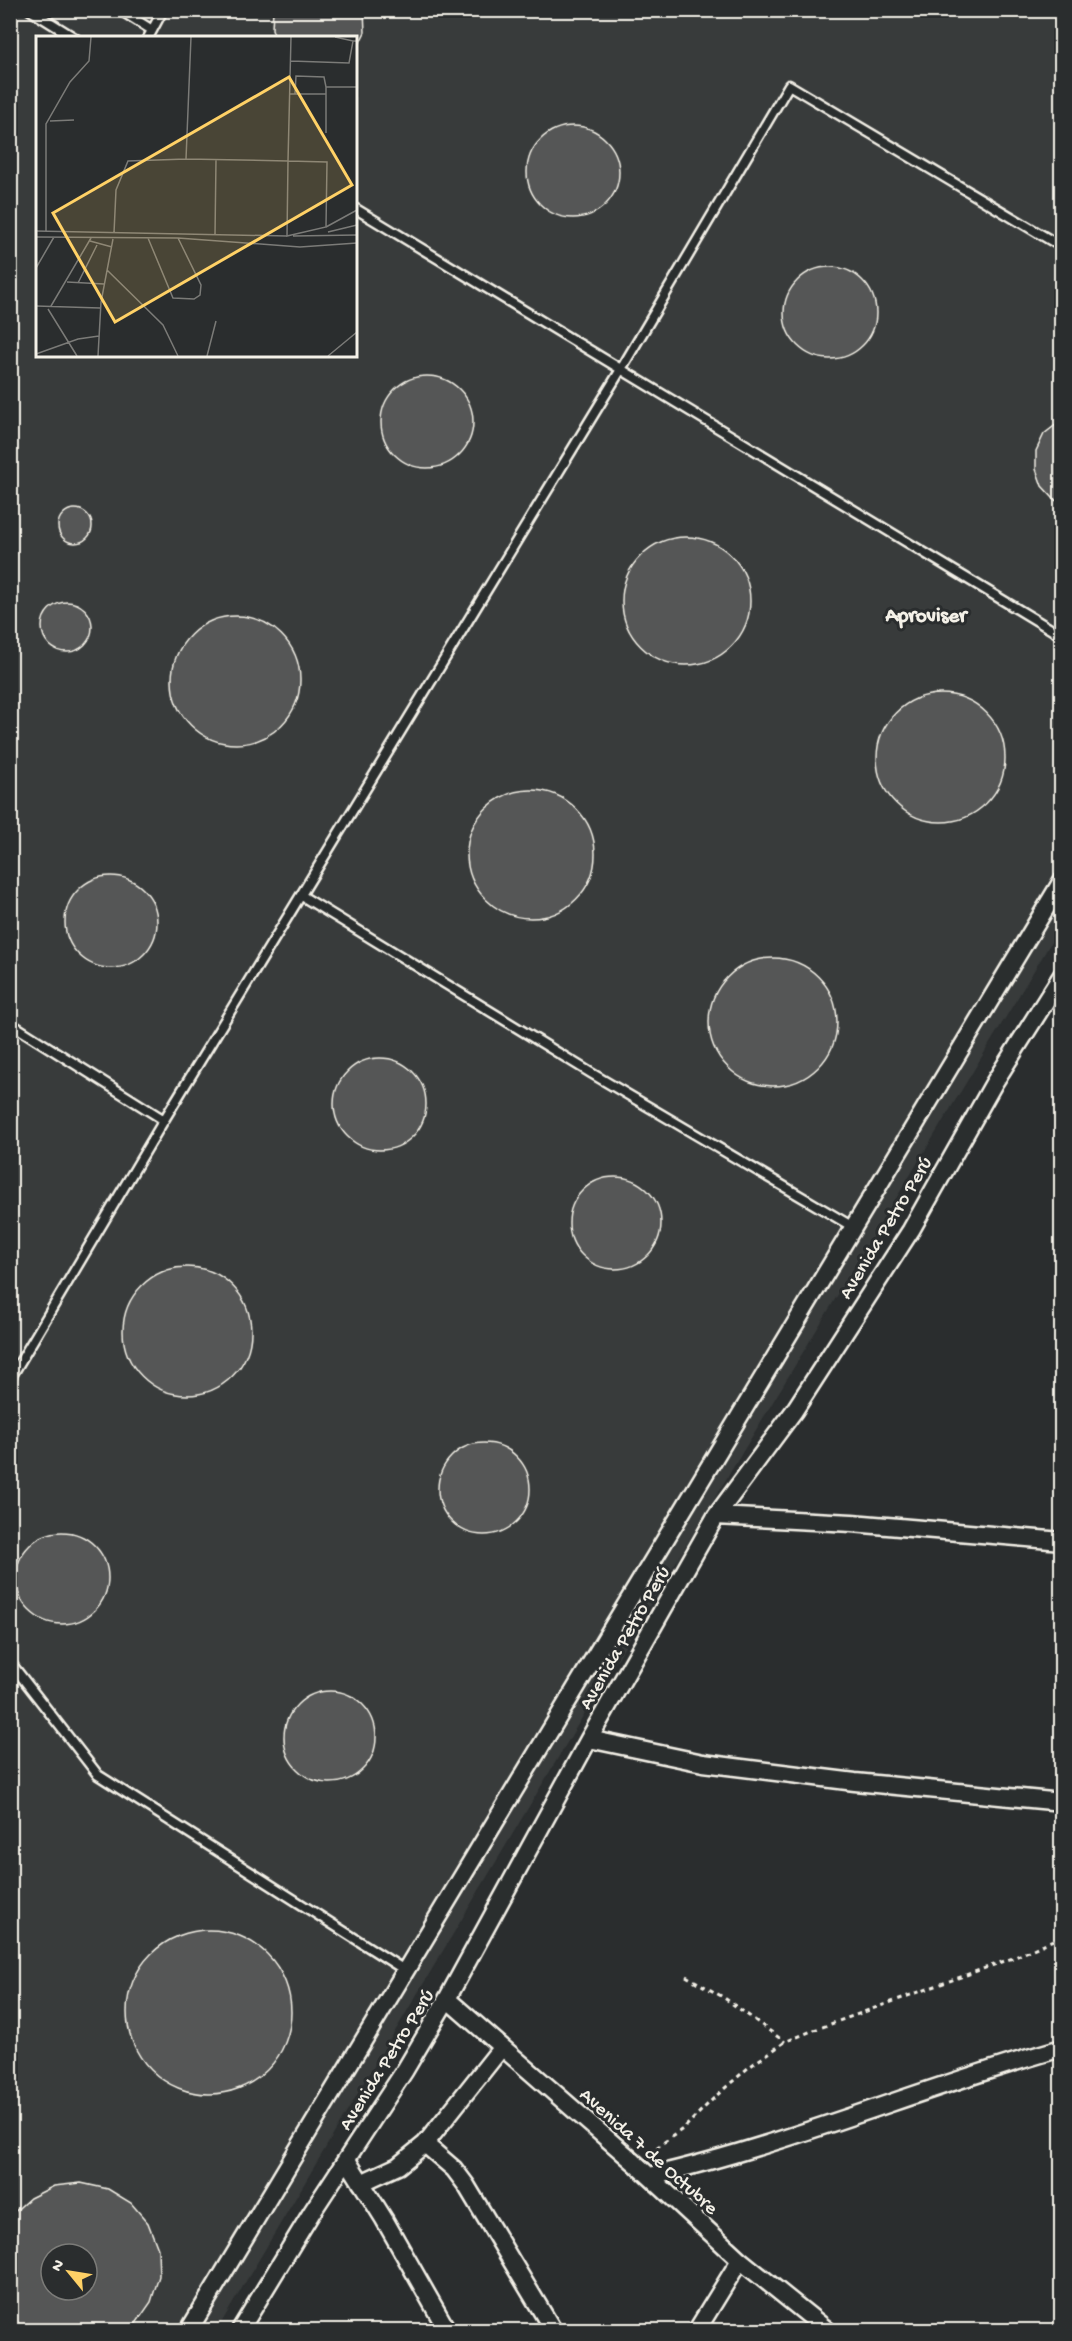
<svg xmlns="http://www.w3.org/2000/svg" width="1072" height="2341" font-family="'Gochi Hand',sans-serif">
	<rect width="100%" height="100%" fill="#2a2d2e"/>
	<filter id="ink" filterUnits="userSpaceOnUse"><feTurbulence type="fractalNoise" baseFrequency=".0167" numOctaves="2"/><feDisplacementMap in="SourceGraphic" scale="12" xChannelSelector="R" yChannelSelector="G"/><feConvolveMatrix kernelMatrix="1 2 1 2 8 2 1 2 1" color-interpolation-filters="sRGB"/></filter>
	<g filter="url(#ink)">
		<path fill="#373a3a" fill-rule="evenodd" d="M 11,11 L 1061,11 L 1061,926 L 589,1706 L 217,2330 L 11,2330 ZM 38,38 L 356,38 L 356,356 L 38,356 ZM 51,2254 L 87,2254 L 87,2290 L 51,2290 Z"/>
		<path fill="#555756" stroke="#f4f1e8" stroke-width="1.5" fill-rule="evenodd" d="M 364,10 L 365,32 L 356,50 L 356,38 L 275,38 L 272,29 L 273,10 Z
			M527 172a46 46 0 1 1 92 0a46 46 0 1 1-92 0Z
			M784 313a46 46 0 1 1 92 0a46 46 0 1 1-92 0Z
			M381 422a46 46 0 1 1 92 0a46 46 0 1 1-92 0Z
			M 1062,420 L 1062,503 L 1055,500 L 1042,486 L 1036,469 L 1036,451 L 1044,434 Z
			M58 526a17 17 0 1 1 34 0a17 17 0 1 1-34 0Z
			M622 601a64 64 0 1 1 128 0a64 64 0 1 1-128 0Z
			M42 627a25 25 0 1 1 50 0a25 25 0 1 1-50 0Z
			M172 680a64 64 0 1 1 128 0a64 64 0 1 1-128 0Z
			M877 758a64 64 0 1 1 128 0a64 64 0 1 1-128 0Z
			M467 854a64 64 0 1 1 128 0a64 64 0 1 1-128 0Z
			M65 922a46 46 0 1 1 92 0a46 46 0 1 1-92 0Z
			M709 1022a64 64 0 1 1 128 0a64 64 0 1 1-128 0Z
			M334 1104a46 46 0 1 1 92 0a46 46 0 1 1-92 0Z
			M569 1223a46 46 0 1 1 92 0a46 46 0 1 1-92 0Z
			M123 1331a64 64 0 1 1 128 0a64 64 0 1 1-128 0Z
			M438 1489a46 46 0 1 1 92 0a46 46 0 1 1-92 0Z
			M16 1578a46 46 0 1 1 92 0a46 46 0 1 1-92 0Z
			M284 1737a46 46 0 1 1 92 0a46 46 0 1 1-92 0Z
			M127 2012a82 82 0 1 1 164 0a82 82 0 1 1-164 0Z
			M 81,2183 L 108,2189 L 131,2203 L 148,2223 L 158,2249 L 159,2276 L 151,2302 L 135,2325 L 127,2330 L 26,2330 L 10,2315 L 10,2216 L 30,2198 L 54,2186 ZM 51,2254 L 87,2254 L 87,2290 L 51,2290 Z"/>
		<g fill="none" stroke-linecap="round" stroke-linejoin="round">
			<g stroke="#f4f1e8" stroke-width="13">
				<path id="service" d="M 30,10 L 75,38
					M 120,10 L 152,30
					M 148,38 L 163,10
					M 356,209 L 1062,636
					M 302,896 L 591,1073 L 853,1227
					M 10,1023 L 164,1120 L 10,1379
					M 164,1120 L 620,371 L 789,85 L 1062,247
					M 10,1662 L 98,1775 L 406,1971"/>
			</g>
			<g stroke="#f4f1e8" stroke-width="21">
				<path id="minor" d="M 716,1516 L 852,1523 L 1062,1541
					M 589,1739 L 703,1763 L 855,1782 L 1062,1802
					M 447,1999 L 634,2162 L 740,2260 L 827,2330
					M 425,2144 L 454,2169 L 466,2185 L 553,2330
					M 347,2160 L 384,2219 L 447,2330
					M 650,2176 C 790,2144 923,2087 1062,2048
					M 361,2183 L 398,2166 L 425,2144 L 502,2047
					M 189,2330 L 1062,881
					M 240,2330 L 312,2212 L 405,2070 L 447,1999 L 589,1739 L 716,1516 L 794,1411 L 911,1230 L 994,1083 L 1062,975
					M 697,2330 L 740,2260"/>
			</g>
			<path stroke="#f4f1e8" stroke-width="3" stroke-dasharray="4.5 4.5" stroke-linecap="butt" d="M 686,1976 L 723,1997 L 785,2042
				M 649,2153 L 684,2128 L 716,2096 L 749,2067 L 785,2042 L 814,2030 L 1013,1958 L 1062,1936"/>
			<use href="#service" stroke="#2a2d2e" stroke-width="8"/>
			<use href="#minor" stroke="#2a2d2e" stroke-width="16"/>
		</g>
	</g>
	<g text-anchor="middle" stroke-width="6" stroke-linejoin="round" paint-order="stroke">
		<g font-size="20" fill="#f4f1e8" stroke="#2a2d2e">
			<text transform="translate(884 1227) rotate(-59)" y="7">Avenida Petro Perú</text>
			<text transform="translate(623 1637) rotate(-60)" y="7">Avenida Petro Perú</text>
			<text transform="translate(385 2059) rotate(-58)" y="7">Avenida Petro Perú</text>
			<text transform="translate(650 2150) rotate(42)" y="7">Avenida 7 de Octubre</text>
		</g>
		<g font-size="21" font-weight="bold" fill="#f4f1e8" stroke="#2a2d2e">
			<text x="926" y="621">Aproviser</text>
		</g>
	</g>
	<g transform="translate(36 36)">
		<rect width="321" height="321" fill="#2a2d2e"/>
		<path fill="none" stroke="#7b7b78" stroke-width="1.5" d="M 299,1 L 317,5M 255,25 L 313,27 L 317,5 L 321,5M 254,58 L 290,58 L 290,51 L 321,51M 259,58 L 260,40 L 288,41 L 290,51M 290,58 L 290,97M 14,85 L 38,84M 150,123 L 252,125 L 291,126 L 290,191 L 251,200 L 252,125 L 255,1M 290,191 L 321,174M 0,195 L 251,200M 10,196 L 10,88 L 34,46 L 53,25 L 55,1M 292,196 L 321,189M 78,197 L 80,154 L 92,125 L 150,123 L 155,1M 179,199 L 180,124M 257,200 L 321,199M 0,201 L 142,202 L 264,211 L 321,207M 112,202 L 137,262 L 158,263 L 164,259 L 165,249 L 142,202M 54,205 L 76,211M 0,232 L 18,201M 71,234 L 127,289 L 142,320M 31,246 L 68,248M 42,247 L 61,209M 0,270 L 64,272M 15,270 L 55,202M 12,273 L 41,320M 0,318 L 42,303 L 63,300M 62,320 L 65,266 L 77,203M 171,320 L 180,285M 292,320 L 321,296"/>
		<path fill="#ffd166" fill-opacity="0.15" stroke="#ffd166" stroke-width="3" d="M 253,41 L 316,149 L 79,286 L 17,177 Z"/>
		<rect width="321" height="321" fill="none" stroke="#f4f1e8" stroke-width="3"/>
	</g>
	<rect width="1072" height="2341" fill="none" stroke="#2a2d2e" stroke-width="36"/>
	<rect x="18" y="18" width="1036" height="2305" fill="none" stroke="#f4f1e8" stroke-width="2" filter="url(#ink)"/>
	<g transform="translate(69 2272) rotate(300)"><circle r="28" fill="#2a2d2e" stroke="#7b7b78" stroke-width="1.5"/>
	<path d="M0-4.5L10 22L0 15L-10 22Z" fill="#ffd166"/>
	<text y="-9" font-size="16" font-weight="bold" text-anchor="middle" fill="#f4f1e8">N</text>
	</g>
</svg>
